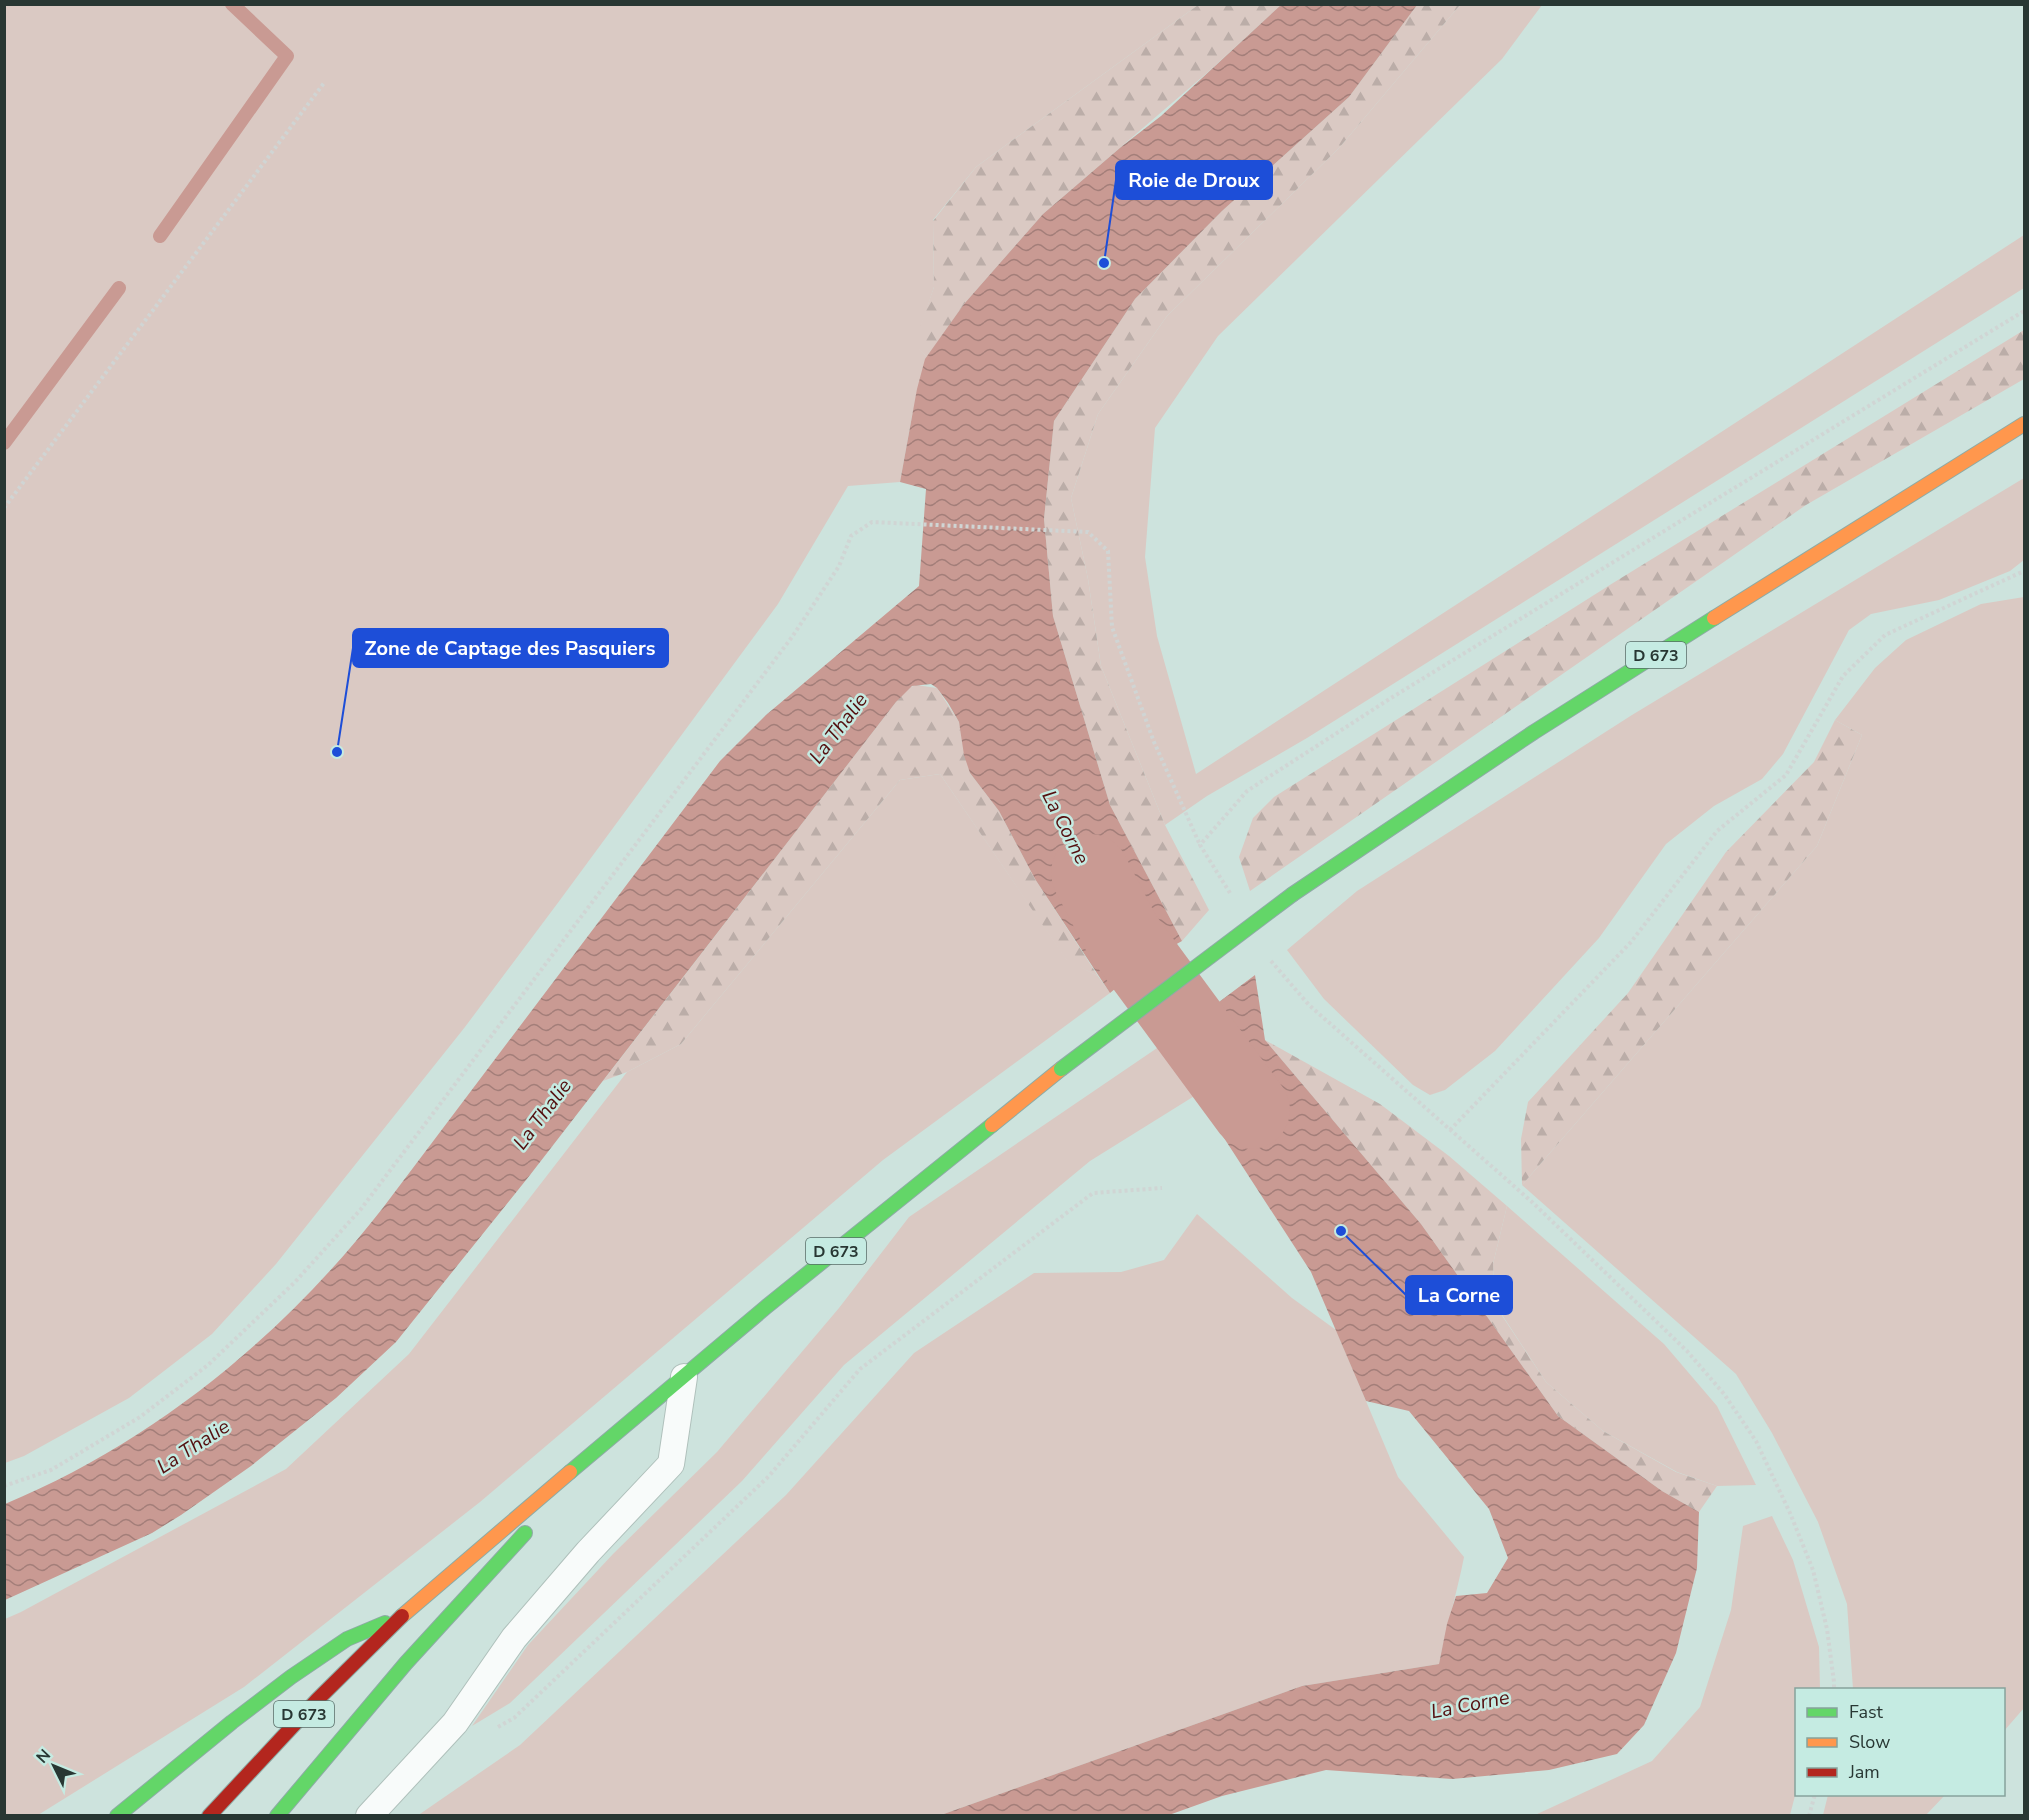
<svg xmlns="http://www.w3.org/2000/svg" width="2029" height="1820" font-family="'Nunito Sans',sans-serif">
	<defs>
		<pattern id="forest-firs" width="22" height="20" patternUnits="userSpaceOnUse" patternTransform="scale(1.5)"><rect width="22" height="20" fill="#dac9c3"/><path d="M5 1l3.5 6h-7zM16 11l3.5 6h-7z" fill="#bbada8"/></pattern>
		<pattern id="water-waves" width="16" height="10" patternUnits="userSpaceOnUse" patternTransform="scale(1.5)"><rect width="16" height="10" fill="#c99a93"/><path d="M0 5q4-4 8 0t8 0" fill="none" stroke="#a37e79"/></pattern>
	</defs>
	<rect width="100%" height="100%" fill="#cde3dd"/>
	<path fill="#dac9c3" d="M 5,5 L 1198,5 L 976,167 L 933,220 L 934,287 L 915,344 L 927,357 L 912,416 L 900,482 L 848,486 L 778,604 L 560,900 L 465,1027 L 276,1264 L 212,1334 L 129,1398 L 24,1456 L 5,1463 Z
		M 1460,5 L 1542,5 L 1502,59 L 1218,336 L 1155,428 L 1145,557 L 1157,636 L 1196,774 L 2024,235 L 2024,288 L 1307,738 L 1207,796 L 1165,825 L 1101,666 L 1088,579 L 1071,498 L 1098,414 L 1167,316 L 1339,148 Z
		M 2024,478 L 2024,560 L 2010,571 L 1939,600 L 1871,614 L 1849,630 L 1783,754 L 1762,779 L 1714,806 L 1666,844 L 1599,938 L 1495,1051 L 1445,1090 L 1430,1095 L 1413,1085 L 1324,999 L 1287,950 L 1357,891 L 1632,715 Z
		M 2024,597 L 2024,1708 L 2004,1731 L 2004,1690 L 1853,1689 L 1847,1604 L 1818,1522 L 1772,1433 L 1736,1374 L 1522,1185 L 1817,846 L 1862,735 L 1835,720 L 1875,668 L 1906,640 L 1981,604 Z
		M 940,774 L 1067,960 L 1098,976 L 1110,993 L 883,1160 L 480,1502 L 244,1687 L 38,1815 L 5,1816 L 5,1619 L 21,1612 L 286,1469 L 409,1354 L 627,1072 L 681,1044 L 900,780 Z
		M 1163,1044 L 1196,1095 L 1090,1161 L 844,1365 L 742,1481 L 510,1703 L 472,1726 L 528,1645 L 613,1554 L 717,1452 L 839,1308 L 909,1217 Z
		M 1507,1206 L 1664,1344 L 1717,1406 L 1756,1485 L 1717,1486 L 1677,1472 L 1603,1431 L 1546,1382 L 1495,1304 L 1493,1264 Z
		M 1197,1214 L 1292,1298 L 1336,1330 L 1398,1477 L 1464,1557 C 1457,1593 1446,1628 1439,1664 L 1302,1686 L 941,1815 L 417,1816 L 520,1745 L 786,1495 L 914,1353 L 1034,1273 L 1121,1272 L 1164,1260 Z
		M 1772,1516 L 1793,1560 L 1819,1647 L 1820,1689 L 1796,1690 L 1796,1792 L 1790,1815 L 1535,1815 L 1652,1761 L 1700,1707 L 1731,1610 L 1743,1526 Z
		M 1828,1795 L 1828,1794 L 1945,1795 L 1926,1815 L 1823,1815 Z"/>
	<path fill="url(#forest-firs)" d="M 1198,5 L 1281,5 L 1208,72 L 1043,214 L 964,304 L 927,357 L 914,344 L 934,287 L 933,221 L 976,167 Z
		M 1417,5 L 1460,5 L 1339,148 L 1167,316 L 1098,414 L 1071,498 L 1088,579 L 1101,666 L 1165,825 L 1209,910 L 1182,941 L 1110,805 L 1053,616 L 1044,519 L 1054,421 L 1135,299 L 1222,211 L 1349,97 Z
		M 2024,330 L 2024,379 L 1806,505 L 1250,891 L 1239,857 L 1253,818 L 1274,797 L 1613,583 Z
		M 916,685 L 937,688 L 959,722 L 970,773 L 999,811 L 1035,879 L 1098,976 L 1067,961 L 940,774 L 900,780 L 681,1044 L 627,1072 L 603,1081 L 896,702 L 908,688 Z
		M 1835,720 L 1862,735 L 1817,846 L 1522,1185 L 1521,1139 L 1528,1102 L 1628,993 L 1726,852 L 1814,762 Z
		M 1265,1040 L 1380,1104 L 1449,1156 L 1507,1206 L 1493,1264 L 1495,1305 L 1546,1382 L 1603,1431 L 1676,1472 L 1717,1486 L 1699,1512 L 1662,1491 L 1558,1416 L 1421,1224 Z"/>
	<path fill="url(#water-waves)" d="M 1282,4 L 1417,5 L 1349,97 L 1222,211 L 1135,299 L 1054,421 L 1044,519 L 1053,616 L 1110,805 L 1182,941 L 1155,956 L 1110,993 L 1035,879 L 999,811 L 970,773 L 964,755 L 959,722 L 948,703 L 937,688 L 931,684 L 912,686 L 896,702 L 530,1175 L 396,1342 L 336,1398 L 251,1466 L 181,1515 L 152,1533 L 5,1600 L 5,1504 C 154,1442 283,1336 382,1209 L 720,761 L 766,715 L 919,586 L 926,489 L 900,482 L 917,389 L 925,359 L 964,304 L 1043,214 L 1121,147 L 1161,116 Z
		M 1255,975 L 1265,1040 L 1421,1224 L 1558,1416 L 1662,1491 L 1699,1512 L 1697,1568 L 1676,1653 L 1644,1725 L 1617,1754 L 1549,1770 L 1452,1779 L 1326,1770 L 1222,1796 L 1169,1815 L 941,1815 L 1302,1686 L 1439,1664 L 1447,1624 L 1456,1596 L 1487,1593 L 1508,1558 L 1489,1509 L 1409,1411 L 1366,1401 L 1311,1272 L 1163,1044 Z"/>
	<g fill="none" stroke-linecap="round" stroke-linejoin="round">
		<path stroke="#c99a93" stroke-width="14" d="M 160,236 L 287,56 L 232,4
			M 4,443 L 119,288"/>
		<path stroke="#c99a93" stroke-width="78" d="M 1090,873 L 1122,935 L 1251,1110"/>
		<g stroke="#afc0bb" stroke-width="28">
			<path id="lane" d="M 369,1816 L 455,1723 L 514,1638 L 588,1552 L 671,1464 L 684,1377"/>
		</g>
		<g stroke="#8daba5" stroke-width="16">
			<path id="fast" d="M 1293,894 L 1534,732 L 1714,618
				M 570,1472 L 766,1307 L 992,1125
				M 117,1816 L 232,1722 L 291,1677 L 347,1639 L 385,1623
				M 277,1816 L 406,1663 L 525,1533"/>
		</g>
		<g stroke="#8daba5" stroke-width="16">
			<path id="slow" d="M 1714,618 L 2024,424
				M 992,1125 L 1061,1069
				M 402,1616 L 570,1472"/>
		</g>
		<g stroke="#8daba5" stroke-width="16">
			<path id="jam" d="M 209,1816 L 317,1700 L 402,1616"/>
		</g>
		<path stroke="#d0d5d4" stroke-width="4" stroke-dasharray="3 3" stroke-linecap="butt" d="M 4,508 L 324,83
			M 1230,893 L 1200,845 L 1247,791 L 1391,698 L 2024,311
			M 1271,961 L 1309,1005 L 1532,1202 L 1687,1351 L 1724,1394 L 1756,1441 L 1790,1513 L 1813,1570 L 1827,1629 L 1834,1682 L 1834,1690
			M 1450,1130 L 1631,942 L 1717,831 L 1786,775 L 1843,676 L 1885,635 L 2024,571
			M 4,1486 L 51,1470 L 140,1417 L 208,1365 L 295,1282 L 361,1209 L 792,637 L 839,566 L 851,536 L 872,522 L 1088,532 L 1108,551 L 1112,627 L 1154,742 L 1200,845
			M 498,1727 L 514,1718 L 769,1476 L 860,1369 L 1093,1193 L 1162,1188
			M 1809,1816 L 1815,1794"/>
		<use href="#lane" stroke="#f8fbfa" stroke-width="26"/>
		<use href="#fast" stroke="#63d668" stroke-width="14"/>
		<use href="#slow" stroke="#ff974d" stroke-width="14"/>
		<use href="#jam" stroke="#b3261e" stroke-width="14"/>
		<g stroke="#8daba5" stroke-width="16" stroke-linecap="butt">
			<path id="fast-bridge" d="M 1061,1069 L 1293,894"/>
		</g>
		<use href="#fast-bridge" stroke="#63d668" stroke-width="14"/>
	</g>
	<g text-anchor="middle" stroke-width="5" stroke-linejoin="round" paint-order="stroke">
		<g fill="#c5ebe2" stroke="#576d68" stroke-width="1.5">
			<rect x="1626" y="642" width="60" height="26" rx="4.5"/>
			<rect x="806" y="1238" width="60" height="26" rx="4.5"/>
			<rect x="274" y="1701" width="60" height="26" rx="4.5"/>
		</g>
		<g font-size="16" font-weight="bold" fill="#283733">
			<text x="1656" y="661">D 673</text>
			<text x="836" y="1257">D 673</text>
			<text x="304" y="1720">D 673</text>
		</g>
		<g font-size="20" font-style="italic" fill="#540f0f" stroke="#c5ebe2">
			<text transform="translate(838 728) rotate(-53)" y="7">La Thalie</text>
			<text transform="translate(1066 827) rotate(63)" y="7">La Corne</text>
			<text transform="translate(542 1114) rotate(-53)" y="7">La Thalie</text>
			<text transform="translate(193 1446) rotate(-33)" y="7">La Thalie</text>
			<text transform="translate(1470 1704) rotate(-11)" y="7">La Corne</text>
		</g>
	</g>
	<path fill="none" stroke="#1d4ed8" stroke-width="2" d="M1104 263L1116 180M337 752L353 648M1341 1231L1406 1295"/>
	<g fill="#1d4ed8" stroke="#c5ebe2" stroke-width="2">
		<circle cx="1104" cy="263" r="6"/>
		<circle cx="337" cy="752" r="6"/>
		<circle cx="1341" cy="1231" r="6"/>
	</g>
	<g fill="#1d4ed8" stroke="#1d4ed8" stroke-width="2">
		<rect x="1116" y="161" width="156" height="38" rx="6"/>
		<rect x="353" y="629" width="315" height="38" rx="6"/>
		<rect x="1406" y="1276" width="106" height="38" rx="6"/>
	</g>
	<g font-size="20" text-anchor="middle" font-weight="bold" fill="#fff">
		<text x="1194" y="187">Roie de Droux</text>
		<text x="510" y="655">Zone de Captage des Pasquiers</text>
		<text x="1459" y="1302">La Corne</text>
	</g>
	<rect width="2029" height="1820" fill="none" stroke="#283733" stroke-width="12"/>
	<rect x="1795" y="1688" width="210" height="108" fill="#c5ebe2" stroke="#86a39c" stroke-width="1.5"/>
	<rect x="1807" y="1708" width="30" height="9" fill="#63d668" stroke="#86a39c" stroke-width="1.5"/>
	<text x="1849" y="1718" font-size="18" fill="#283733">Fast</text>
	<rect x="1807" y="1738" width="30" height="9" fill="#ff974d" stroke="#86a39c" stroke-width="1.5"/>
	<text x="1849" y="1748" font-size="18" fill="#283733">Slow</text>
	<rect x="1807" y="1768" width="30" height="9" fill="#b3261e" stroke="#86a39c" stroke-width="1.5"/>
	<text x="1849" y="1778" font-size="18" fill="#283733">Jam</text>
	<g transform="translate(54 1766) rotate(313)" stroke="#c5ebe2" stroke-width="4.5" paint-order="stroke">
	<path d="M0-4.5L10 22L0 15L-10 22Z" fill="#283733"/>
	<text y="-9" font-size="16" font-weight="bold" text-anchor="middle" fill="#283733">N</text>
	</g>
</svg>
